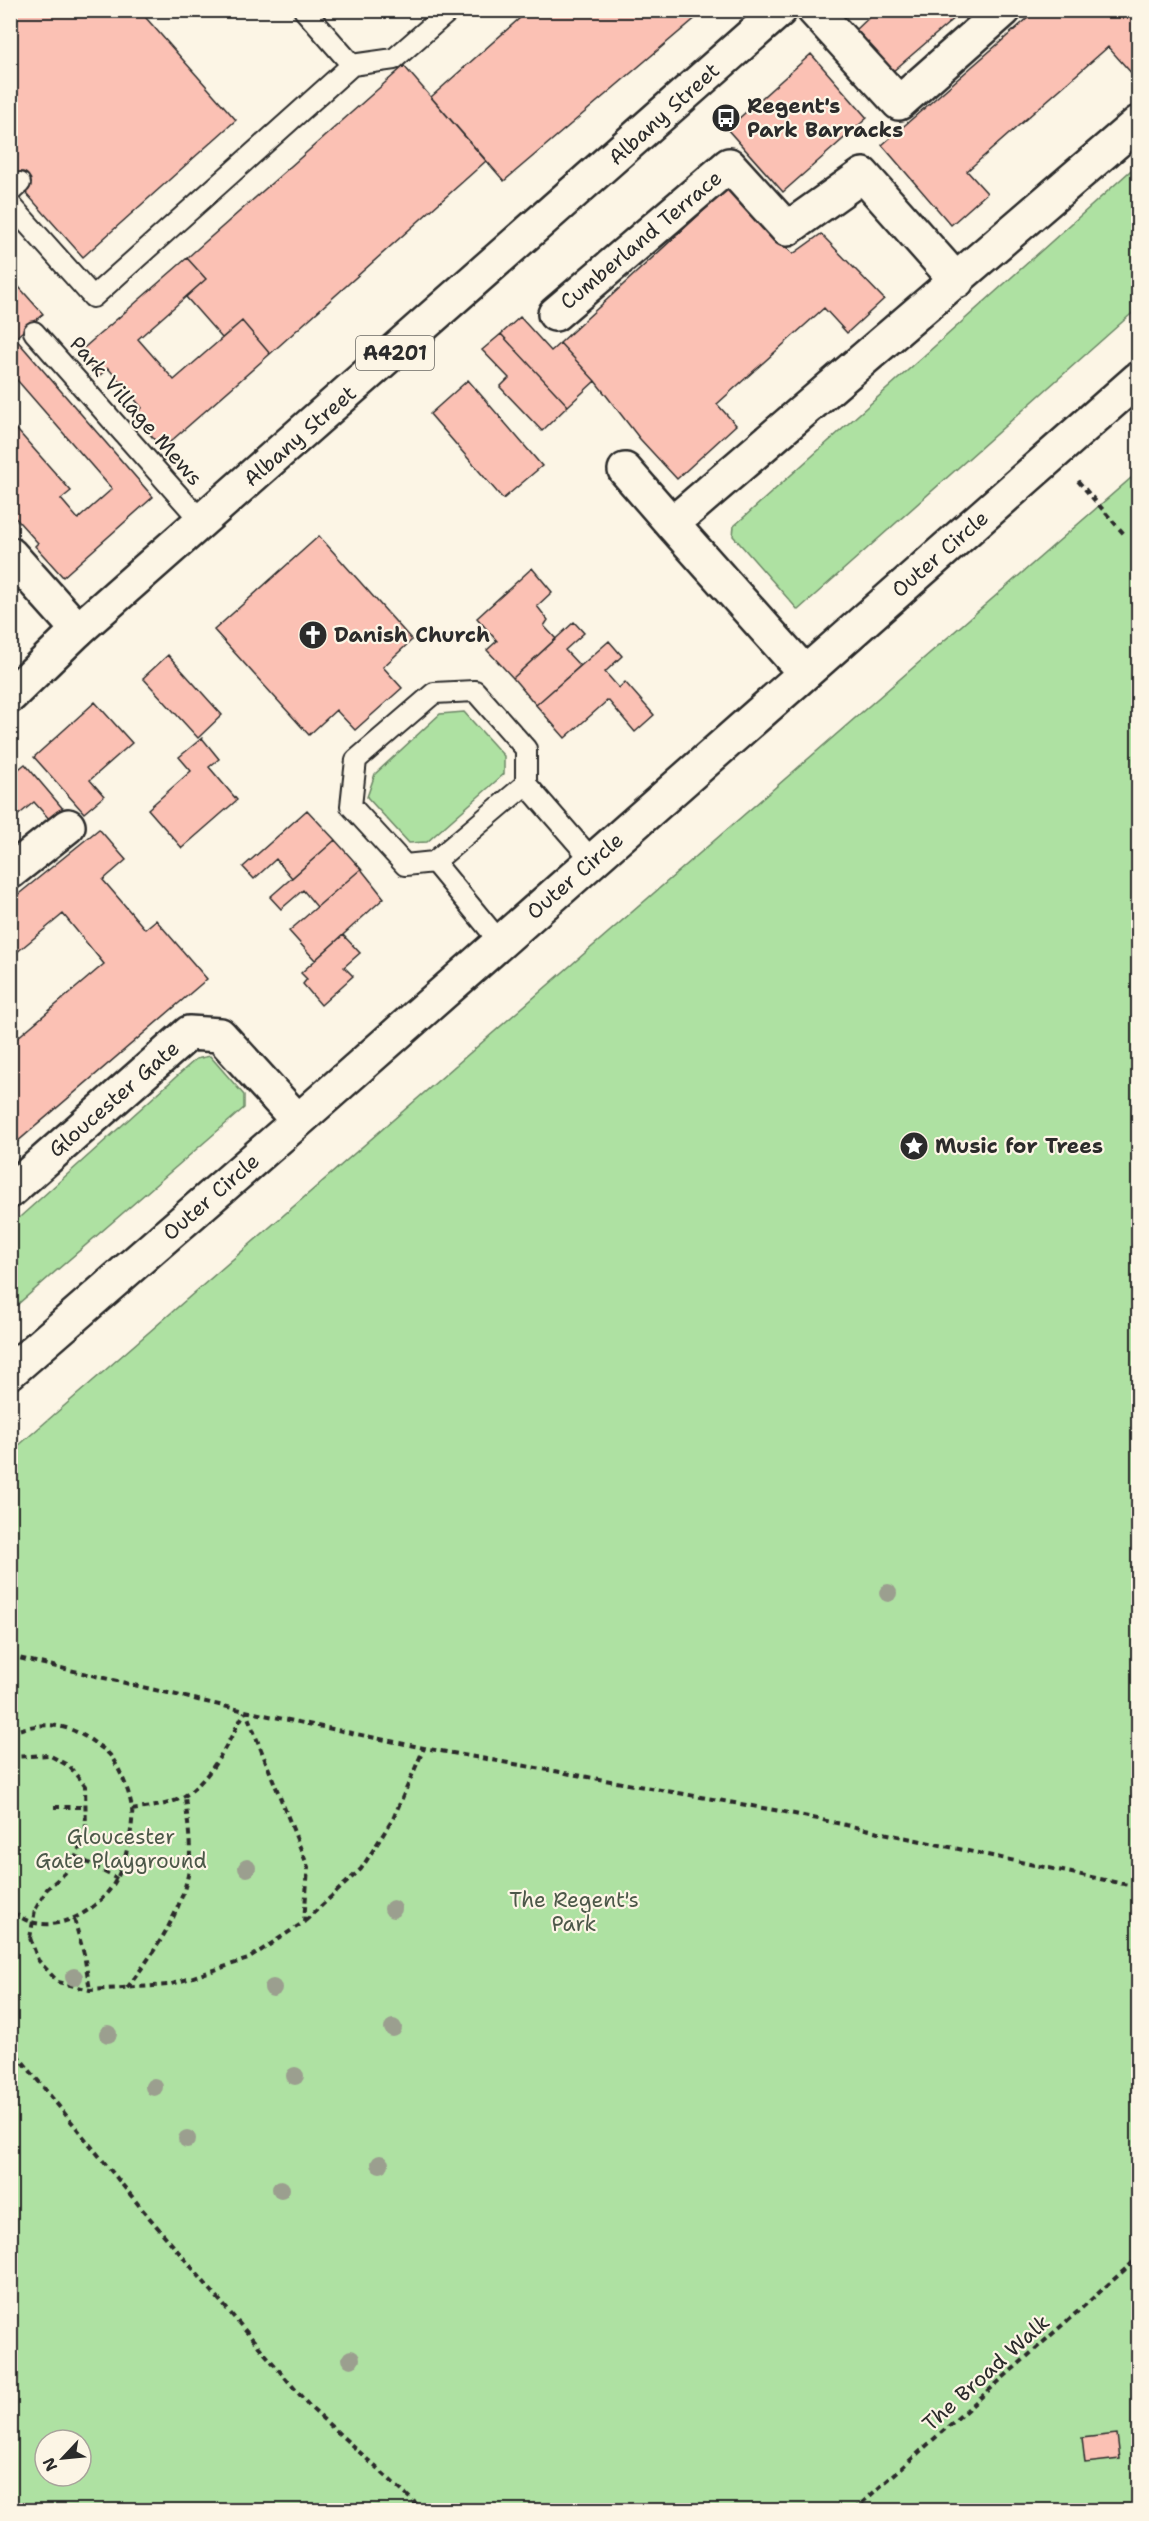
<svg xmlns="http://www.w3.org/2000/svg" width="1149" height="2521" font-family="'Shantell Sans',sans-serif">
	<rect width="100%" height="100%" fill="#fcf5e5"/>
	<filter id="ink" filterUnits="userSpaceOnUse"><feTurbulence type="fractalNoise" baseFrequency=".0167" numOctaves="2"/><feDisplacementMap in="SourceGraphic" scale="12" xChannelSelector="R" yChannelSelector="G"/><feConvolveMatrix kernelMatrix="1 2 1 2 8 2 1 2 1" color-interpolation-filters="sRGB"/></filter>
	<g filter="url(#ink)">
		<path fill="#aee1a2" stroke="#6c8666" stroke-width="1.5" fill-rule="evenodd" d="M 1138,164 L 1138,308 L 798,610 L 733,536 L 734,526 Z
			M 1138,472 L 1138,2510 L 11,2510 L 10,1453 ZM 45,2440 L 81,2440 L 81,2476 L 45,2476 Z
			M 464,712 L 504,756 L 504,774 L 427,842 L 409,843 L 367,797 L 375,774 L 440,714 Z
			M 210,1056 L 244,1095 L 244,1108 L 11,1310 L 11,1225 L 196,1059 Z"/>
		<path fill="#fbc1b4" stroke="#2b2b2b" stroke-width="1.5" d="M 10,10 L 139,10 L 236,120 L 83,257 L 10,175 Z
			M 529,10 L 705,10 L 504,181 L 431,97 Z
			M 877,10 L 964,10 L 892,72 L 856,30 Z
			M 1037,10 L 1138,10 L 1138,73 L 1135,77 L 1108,47 L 967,171 L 987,193 L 951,225 L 882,145 Z
			M 811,54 L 867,118 L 783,192 L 727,129 Z
			M 404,66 L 486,161 L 270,354 L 242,321 L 222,338 L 186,297 L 206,279 L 187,258 Z
			M 728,188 L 793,254 L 821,234 L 884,299 L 847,333 L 824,308 L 717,404 L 736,425 L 677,479 L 640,439 L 595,381 L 560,343 Z
			M 187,258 L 206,279 L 138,339 L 174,380 L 242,321 L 270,354 L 162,449 L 134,415 L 142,408 L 108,368 L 99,376 L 78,353 Z
			M 10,277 L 43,314 L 15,338 L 153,497 L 63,577 L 35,546 L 38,543 L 10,512 L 10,422 L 71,491 L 61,499 L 78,519 L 112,489 L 10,372 Z
			M 520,317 L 551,351 L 560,343 L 595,381 L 568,406 L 501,334 Z
			M 501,334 L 568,406 L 542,431 L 500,387 L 509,378 L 482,350 Z
			M 468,380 L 542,466 L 503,499 L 430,414 Z
			M 319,536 L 412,640 L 383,667 L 402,688 L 355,730 L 336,710 L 309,735 L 214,630 Z
			M 532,568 L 552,592 L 537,606 L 548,620 L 544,626 L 556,639 L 513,678 L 487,650 L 497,641 L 477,618 Z
			M 574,622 L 584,633 L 565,650 L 580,666 L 536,705 L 513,678 Z
			M 609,641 L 622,656 L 605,672 L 619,688 L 625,682 L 654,715 L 635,732 L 608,700 L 565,738 L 536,705 Z
			M 168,655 L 222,715 L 198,738 L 143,678 Z
			M 95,702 L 132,743 L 90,780 L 104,796 L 84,813 L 34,757 Z
			M 202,738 L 219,759 L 209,767 L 237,800 L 182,848 L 148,809 L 191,771 L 179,757 Z
			M 25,764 L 64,810 L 51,821 L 34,802 L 10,822 L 10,776 Z
			M 307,810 L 335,840 L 292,878 L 276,859 L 254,879 L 243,867 Z
			M 99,829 L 126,860 L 103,880 L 145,929 L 156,920 L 207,979 L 10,1148 L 10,1044 L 104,964 L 63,914 L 10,958 L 10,901 Z
			M 335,840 L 361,869 L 317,907 L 303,890 L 281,909 L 270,897 Z
			M 361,869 L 384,898 L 315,960 L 289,931 Z
			M 343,935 L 360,953 L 344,967 L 353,976 L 321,1005 L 303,984 L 307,979 L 301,973 Z
			M 1117,2434 L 1120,2459 L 1085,2463 L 1082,2438 Z"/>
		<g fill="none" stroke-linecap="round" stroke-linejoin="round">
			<g stroke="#2b2b2b" stroke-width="24">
				<path id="lane" d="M 304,10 L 352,65
					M 10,192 L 20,183
					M 10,204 L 93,297 L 352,65 L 394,59 L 450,10
					M 34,332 L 202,522
					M 434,862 L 526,784
					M 500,942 L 434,862 L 405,865 L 351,806 L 356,760 L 434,693 L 475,691 L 526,749 L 526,784 L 593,861"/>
			</g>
			<g stroke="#2b2b2b" stroke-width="38">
				<path id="street" d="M 814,10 L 899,103 L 1004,10
					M 555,314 L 729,165 L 787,229 L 863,175 L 957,281
					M 625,470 L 672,524
					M 10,554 L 78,630
					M 805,673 L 672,524 L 1138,123
					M 10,872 L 68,826
					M 10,1191 L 189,1033 L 220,1035 L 298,1121
					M 10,1372 L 298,1121 L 1138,379"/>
			</g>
			<g stroke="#2b2b2b" stroke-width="38">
				<path id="primary" d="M 10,696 L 78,630 L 780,10"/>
			</g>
			<path stroke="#2b2b2b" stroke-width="4" stroke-dasharray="6 4.5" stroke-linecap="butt" d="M 1078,481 L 1124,534
				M 10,1656 L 245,1711 L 424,1748 L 780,1811 L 1138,1887
				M 10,1733 C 41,1721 65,1722 92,1741 C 97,1745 105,1749 110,1755 C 120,1769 130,1792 132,1809 C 134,1827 125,1864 116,1880 C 96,1916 43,1942 10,1909
				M 10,1757 L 49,1755 L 69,1766 L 85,1786 L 86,1831 L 76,1856 L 65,1873 L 47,1889 L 35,1910
				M 54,1807 L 87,1807
				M 132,1810 C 149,1807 172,1805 186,1795 C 214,1775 228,1741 245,1712
				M 76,1856 L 117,1879
				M 74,1919 L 84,1954 L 90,1990
				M 305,1921 L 361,1869 L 393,1819 L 424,1748
				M 30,1938 L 38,1960 L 58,1982 L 90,1990 L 169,1985 L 248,1959 L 304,1922 L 308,1867 L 246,1712
				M 127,1988 C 153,1954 179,1917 188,1875 C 193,1852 187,1819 185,1796
				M 10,2046 L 142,2209 L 311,2408 L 423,2510
				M 854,2510 L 1138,2258"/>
			<use href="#lane" stroke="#fcf5e5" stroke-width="20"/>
			<use href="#street" stroke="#fcf5e5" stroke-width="33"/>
			<use href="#primary" stroke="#fcf5e5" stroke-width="33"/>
			<path stroke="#2b2b2b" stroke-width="4" stroke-dasharray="6 4.5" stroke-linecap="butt" d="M 30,1938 L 35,1910"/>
		</g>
		<g fill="#9b9f8f">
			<circle cx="888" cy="1593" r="9"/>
			<circle cx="247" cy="1868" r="9"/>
			<circle cx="393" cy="1909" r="9"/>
			<circle cx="74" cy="1977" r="9"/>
			<circle cx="273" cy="1988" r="9"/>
			<circle cx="393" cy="2028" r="9"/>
			<circle cx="108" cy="2034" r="9"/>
			<circle cx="295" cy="2076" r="9"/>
			<circle cx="154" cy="2087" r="9"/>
			<circle cx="187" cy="2139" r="9"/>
			<circle cx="380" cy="2164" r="9"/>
			<circle cx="281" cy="2189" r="9"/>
			<circle cx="351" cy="2359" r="9"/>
		</g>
	</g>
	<defs>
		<g id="bus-disc" transform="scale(1.5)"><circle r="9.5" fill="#2b2b2b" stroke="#fcf5e5"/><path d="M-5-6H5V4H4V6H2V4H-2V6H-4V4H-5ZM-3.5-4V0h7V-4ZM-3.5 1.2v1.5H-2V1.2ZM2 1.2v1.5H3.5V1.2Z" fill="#fff"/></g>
		<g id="church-disc" transform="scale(1.5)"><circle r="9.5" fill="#2b2b2b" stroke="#fcf5e5"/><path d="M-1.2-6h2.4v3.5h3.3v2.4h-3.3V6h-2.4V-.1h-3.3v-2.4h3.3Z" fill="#fff"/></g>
		<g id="sight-disc" transform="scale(1.5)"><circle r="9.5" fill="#2b2b2b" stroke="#fcf5e5"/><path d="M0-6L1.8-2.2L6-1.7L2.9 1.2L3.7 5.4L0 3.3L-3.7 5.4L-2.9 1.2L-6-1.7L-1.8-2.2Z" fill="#fff"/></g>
	</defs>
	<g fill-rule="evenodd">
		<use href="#bus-disc" x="726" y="118"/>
		<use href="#church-disc" x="313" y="635"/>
		<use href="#sight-disc" x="914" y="1146"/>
	</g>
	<g text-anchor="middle" stroke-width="4.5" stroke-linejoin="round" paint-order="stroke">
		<rect fill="#fcf5e5" stroke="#6a6863" stroke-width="1.5" x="356" y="336" width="78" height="34" rx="4.5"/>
		<g font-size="20" font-weight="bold" fill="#2b2b2b">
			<text x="395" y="360">A4201</text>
		</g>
		<g font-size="21" font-weight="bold" fill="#2b2b2b" stroke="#fcf5e5" text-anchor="start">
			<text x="747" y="113">Regent's<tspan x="747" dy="24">Park Barracks</tspan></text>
			<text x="334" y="642">Danish Church</text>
			<text x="935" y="1153">Music for Trees</text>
		</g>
		<g font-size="21" fill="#2b2b2b" stroke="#fcf5e5">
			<text transform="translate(664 114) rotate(-42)" y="7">Albany Street</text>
			<text transform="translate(641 240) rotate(-40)" y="7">Cumberland Terrace</text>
			<text transform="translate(136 411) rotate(49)" y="7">Park Village Mews</text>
			<text transform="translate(300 436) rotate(-41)" y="7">Albany Street</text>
			<text transform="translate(940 554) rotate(-41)" y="7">Outer Circle</text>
			<text transform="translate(575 876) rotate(-41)" y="7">Outer Circle</text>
			<text transform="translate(114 1099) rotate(-41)" y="7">Gloucester Gate</text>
			<text transform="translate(211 1197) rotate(-41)" y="7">Outer Circle</text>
			<text transform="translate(986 2373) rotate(-42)" y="7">The Broad Walk</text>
		</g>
		<g font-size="21" fill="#4c5849" stroke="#fcf5e5">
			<text x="121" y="1844">Gloucester<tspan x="121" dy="24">Gate Playground</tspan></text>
			<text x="574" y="1907">The Regent's<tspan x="574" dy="24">Park</tspan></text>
		</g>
	</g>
	<rect width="1149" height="2521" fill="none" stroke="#fcf5e5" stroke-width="36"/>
	<rect x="18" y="18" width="1113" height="2485" fill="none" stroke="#2b2b2b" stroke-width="2" filter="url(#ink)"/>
	<g transform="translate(63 2458) rotate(244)"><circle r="28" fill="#fcf5e5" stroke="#a8a49b" stroke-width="1.5"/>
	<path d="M0-4.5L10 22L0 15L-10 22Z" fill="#2b2b2b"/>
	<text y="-9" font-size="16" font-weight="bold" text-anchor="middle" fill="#2b2b2b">N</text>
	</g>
</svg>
